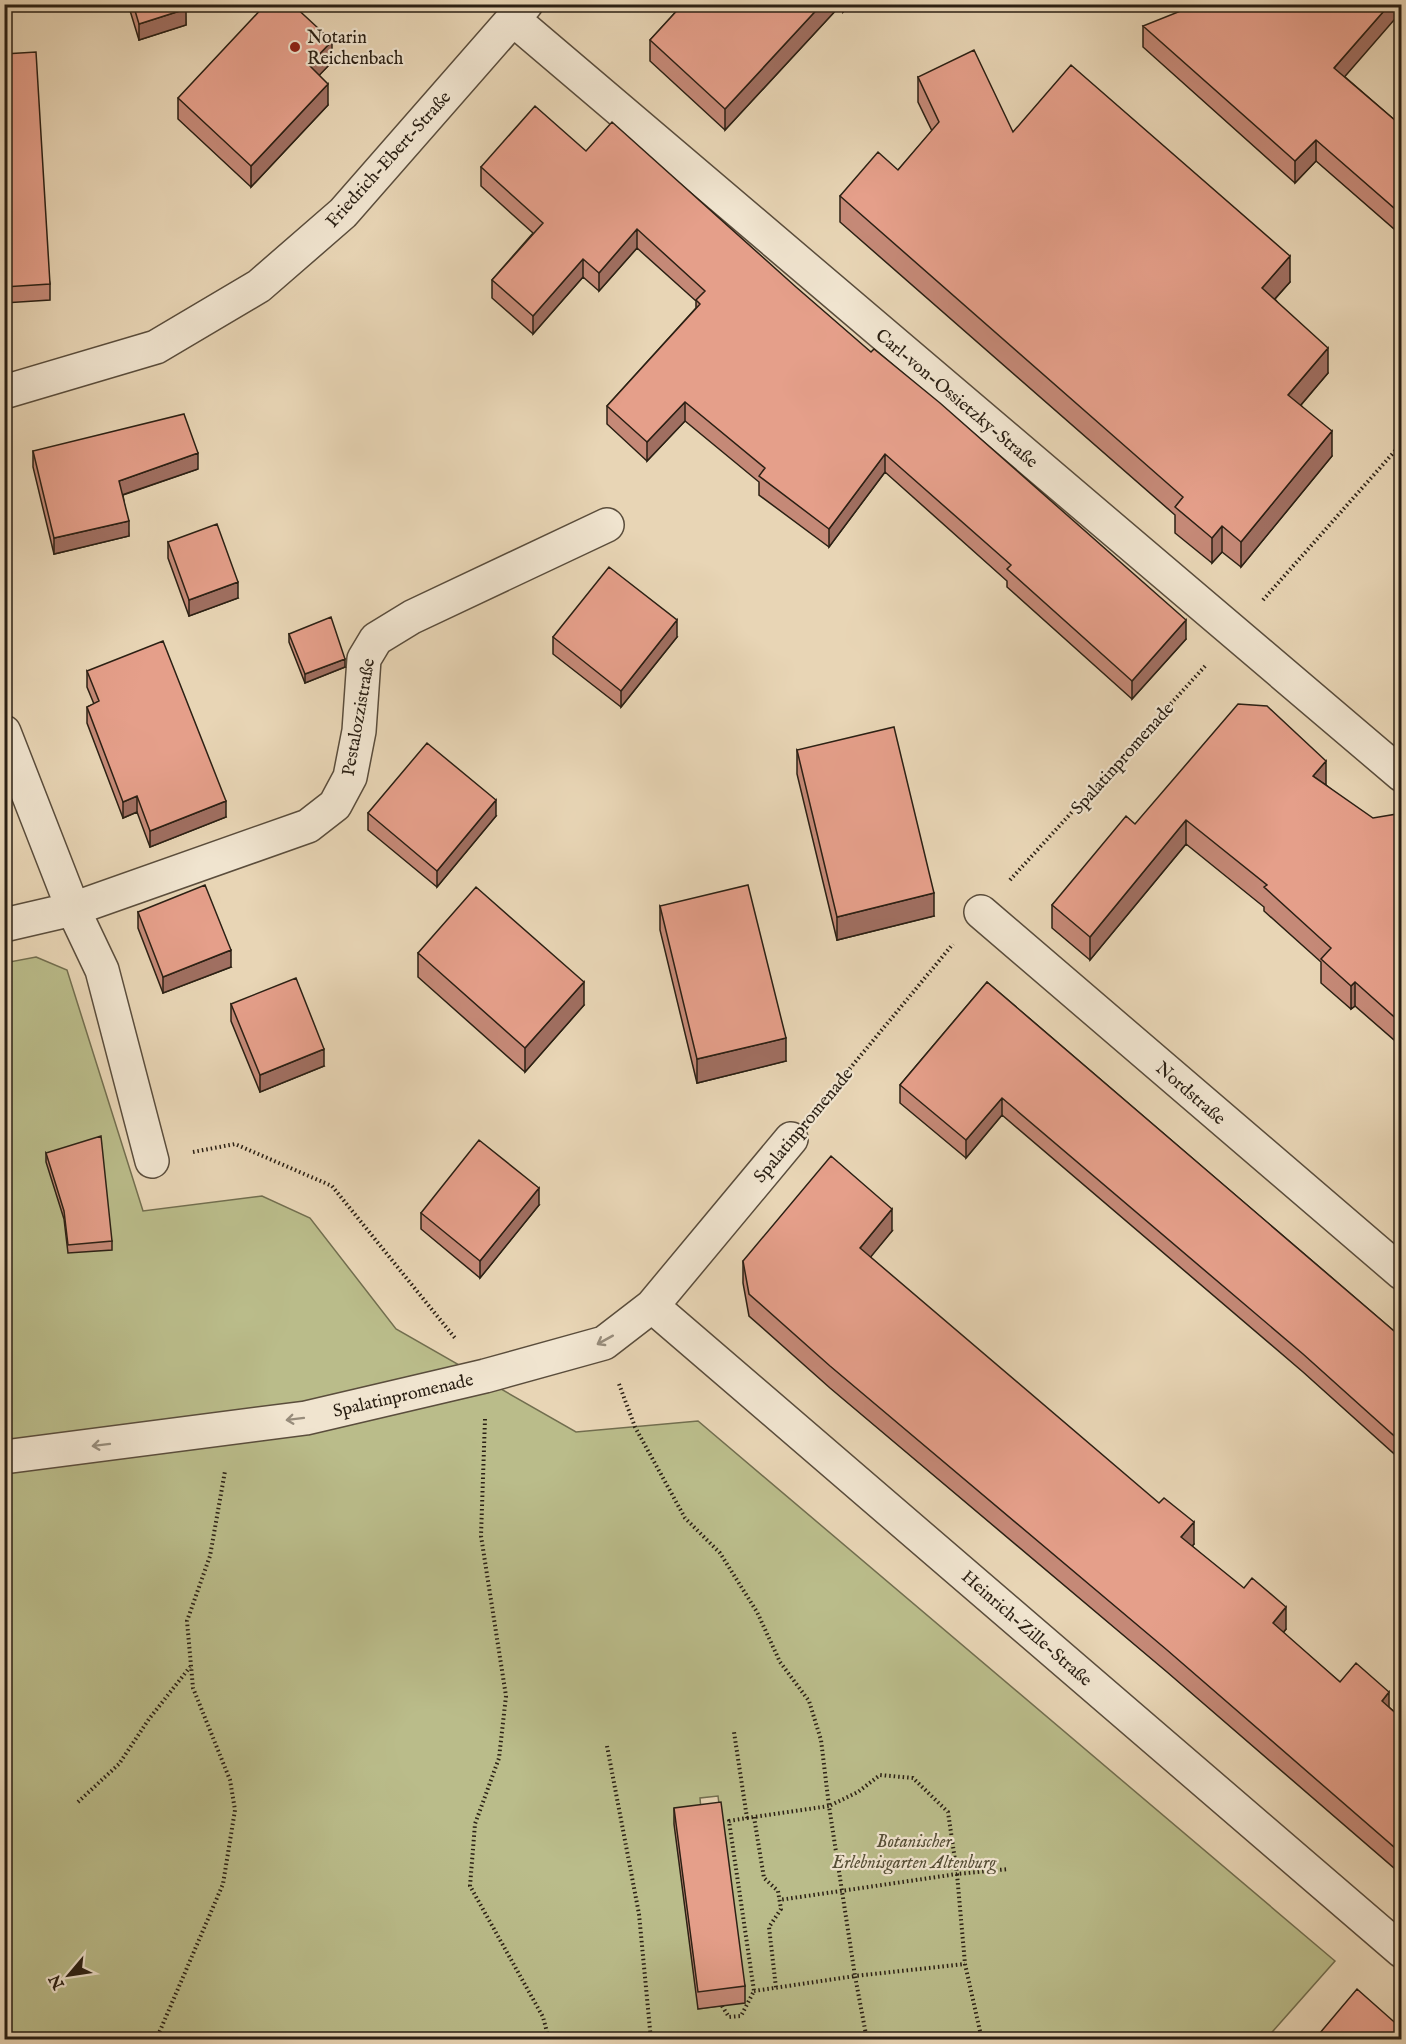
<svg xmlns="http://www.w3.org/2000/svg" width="1406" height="2044" font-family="'IM FELL English',serif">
	<rect width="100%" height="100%" fill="#e8d5b5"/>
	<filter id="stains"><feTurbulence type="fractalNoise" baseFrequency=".00333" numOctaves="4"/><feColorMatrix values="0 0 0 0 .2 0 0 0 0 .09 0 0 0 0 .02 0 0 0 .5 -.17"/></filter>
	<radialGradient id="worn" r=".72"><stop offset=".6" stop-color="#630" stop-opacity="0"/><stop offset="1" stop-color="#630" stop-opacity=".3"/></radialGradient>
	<path fill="#babc8a" stroke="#726e4f" stroke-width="1.5" fill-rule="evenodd" d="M 36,957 L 67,970 L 143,1211 L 262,1196 L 310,1218 L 396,1329 L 576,1432 L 698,1421 L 1335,1961 L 1266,2039 L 5,2040 L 4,963 ZM 718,1796 L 744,2002 L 698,2009 L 702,1821 L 700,1798 Z"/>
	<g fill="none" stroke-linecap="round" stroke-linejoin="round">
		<g stroke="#5a4d3c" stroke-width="36">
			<path id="minor" d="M 513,19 L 1402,775
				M 4,392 L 156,347 L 259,286 L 343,213 L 526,4
				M 4,732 L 73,909 L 102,970 L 152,1161
				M 981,912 L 1402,1273
				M 4,925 L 73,909 L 308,826 L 335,805 L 350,777 L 359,731 L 364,659 L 376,639 L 412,617 L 607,525
				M 652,1306 L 1402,1951
				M 4,1457 L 306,1418 L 485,1376 L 604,1343 L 652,1306 L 791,1139"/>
		</g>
		<path stroke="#2b2014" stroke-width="4" stroke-dasharray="1.5 3" stroke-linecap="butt" d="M 1263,600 L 1402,443
			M 1010,880 L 1207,664
			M 818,1107 L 953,944
			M 193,1152 L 235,1144 L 332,1186 L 455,1338
			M 619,1384 L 635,1427 L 685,1518 L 720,1553 L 757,1612 L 780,1662 L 809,1701 L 821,1740 L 829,1806 L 858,1792 L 880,1775 L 913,1778 L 948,1812 L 957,1874 L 779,1900
			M 485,1419 L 481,1536 L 506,1696 L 499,1758 L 475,1824 L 470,1886 L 543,2017 L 549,2040
			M 607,1746 L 639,1914 L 651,2040
			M 78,1802 L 119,1764 L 149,1719 L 190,1667
			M 754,1817 L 764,1878 L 778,1891 L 781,1909 L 769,1927 L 776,1988
			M 747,1818 L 829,1806 L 855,1976 L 754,1991
			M 722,2006 L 729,2017 L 741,2016 L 754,1991 L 729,1821 L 747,1818 L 734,1732
			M 156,2040 L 223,1884 L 235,1810 L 230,1780 L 193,1688 L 187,1621 L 210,1556 L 225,1471
			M 867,2040 L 855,1976 L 965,1964
			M 982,2040 L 965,1964 L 957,1874 L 1009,1869"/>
		<use href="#minor" stroke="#f0e4cf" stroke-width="33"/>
	</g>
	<path fill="#c58977" stroke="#2b2014" stroke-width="1.5" d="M 128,4 L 185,4 L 186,25 L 139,40 Z
		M 683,4 L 849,4 L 843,12 L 838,8 L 725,130 L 650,61 L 650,40 Z
		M 1143,26 L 1345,77 L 1397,122 L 1401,117 L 1401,235 L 1316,161 L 1295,183 L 1143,47 Z
		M 4,54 L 50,284 L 50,300 L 4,303 Z
		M 332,62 L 319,75 L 328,105 L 251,187 L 178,119 L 178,98 Z
		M 918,77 L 1013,132 L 1290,282 L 1275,299 L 1328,373 L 1301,405 L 1332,456 L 1241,567 L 1222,552 L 1212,563 L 1175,533 L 1175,515 L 840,222 L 840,196 L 898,170 L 932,131 L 918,102 Z
		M 586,151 L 1186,639 L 1132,699 L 1007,587 L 1007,581 L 885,472 L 829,547 L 759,495 L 759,482 L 685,421 L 647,461 L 607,424 L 607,406 L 696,308 L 696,301 L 637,248 L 599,291 L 583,277 L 533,334 L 492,298 L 492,280 L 533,233 L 481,186 L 481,167 Z
		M 33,451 L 198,469 L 123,495 L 129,536 L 54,554 L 33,467 Z
		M 168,542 L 238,598 L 189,616 L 168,558 Z
		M 289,634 L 345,667 L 305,683 L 289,642 Z
		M 553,637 L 677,637 L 621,707 L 553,654 Z
		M 87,671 L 226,817 L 150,847 L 137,812 L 123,818 L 87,723 L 87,707 L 94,704 L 87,687 Z
		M 797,750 L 934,916 L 837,940 L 797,774 Z
		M 1326,785 L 1401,847 L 1401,1046 L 1355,1006 L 1351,1009 L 1321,983 L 1321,962 L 1264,911 L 1264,907 L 1186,844 L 1090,960 L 1052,928 L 1052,905 L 1135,824 Z
		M 368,813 L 496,816 L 437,887 L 368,830 Z
		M 660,906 L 786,1061 L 697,1083 L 660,930 Z
		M 138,912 L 231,967 L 163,993 L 138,928 Z
		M 418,953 L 584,1005 L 525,1072 L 418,977 Z
		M 987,982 L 1401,1337 L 1401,1460 L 1303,1372 L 1002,1115 L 966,1158 L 900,1103 L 900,1085 Z
		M 231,1004 L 324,1066 L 260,1092 L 231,1021 Z
		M 46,1153 L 112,1241 L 112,1250 L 68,1253 L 64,1219 L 46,1162 Z
		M 539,1205 L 480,1278 L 421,1229 L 421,1213 Z
		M 892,1231 L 870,1257 L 1194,1544 L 1192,1546 L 1286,1629 L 1283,1633 L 1340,1682 L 1389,1707 L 1401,1718 L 1401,1874 L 1167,1672 L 830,1388 L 749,1316 L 743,1283 L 743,1261 Z
		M 674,1808 L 745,1986 L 745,2003 L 698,2009 L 674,1824 Z"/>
	<path fill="#a06f61" stroke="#2b2014" stroke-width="1.5" d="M 822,4 L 838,4 L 838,8 L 725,130 L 725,109 Z
		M 843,4 L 849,4 L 843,12 Z
		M 1390,4 L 1401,4 L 1401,12 L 1334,89 L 1334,68 Z
		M 186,9 L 186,25 L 139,40 L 139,24 Z
		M 332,41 L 332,62 L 309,86 L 309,65 Z
		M 328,84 L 328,105 L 251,187 L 251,166 Z
		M 1316,140 L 1316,161 L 1295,183 L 1295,161 Z
		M 637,229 L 637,248 L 599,291 L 599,273 Z
		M 1290,256 L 1290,282 L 1262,313 L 1262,288 Z
		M 583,259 L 583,277 L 533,334 L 533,316 Z
		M 1328,348 L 1328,373 L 1288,420 L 1288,395 Z
		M 685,402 L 685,421 L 647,461 L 647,442 Z
		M 1332,431 L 1332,456 L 1241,567 L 1241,542 Z
		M 198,453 L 198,469 L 119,496 L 119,481 Z
		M 885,454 L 885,472 L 829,547 L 829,529 Z
		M 129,521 L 129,536 L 54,554 L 54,538 Z
		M 1222,526 L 1222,552 L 1212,563 L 1212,538 Z
		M 238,582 L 238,598 L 189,616 L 189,600 Z
		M 677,620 L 677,637 L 621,707 L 621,691 Z
		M 1186,620 L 1186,639 L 1132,699 L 1132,681 Z
		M 345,659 L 345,667 L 305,683 L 305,674 Z
		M 1326,761 L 1326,785 L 1313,776 Z
		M 137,796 L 137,812 L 123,818 L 123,802 Z
		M 496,800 L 496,816 L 437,887 L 437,871 Z
		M 226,801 L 226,817 L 150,847 L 150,831 Z
		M 1186,820 L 1186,844 L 1090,960 L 1090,937 Z
		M 934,893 L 934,916 L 837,940 L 837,917 Z
		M 231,950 L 231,967 L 163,993 L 163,977 Z
		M 584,982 L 584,1005 L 525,1072 L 525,1048 Z
		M 1355,982 L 1355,1006 L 1351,1009 L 1351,986 Z
		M 786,1038 L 786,1061 L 697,1083 L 697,1059 Z
		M 324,1049 L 324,1066 L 260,1092 L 260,1075 Z
		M 1002,1098 L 1002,1115 L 966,1158 L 966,1140 Z
		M 539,1188 L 539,1205 L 480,1278 L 480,1261 Z
		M 892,1209 L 892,1231 L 860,1270 L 860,1248 Z
		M 1194,1522 L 1194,1544 L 1181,1558 L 1181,1537 Z
		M 1286,1607 L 1286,1629 L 1273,1645 L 1273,1623 Z
		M 1389,1692 L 1389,1714 L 1382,1701 Z"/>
	<path fill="#e59f8a" stroke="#2b2014" stroke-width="1.5" d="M 133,4 L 185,4 L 186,9 L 139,24 Z
		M 266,4 L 292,4 L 332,41 L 309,65 L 328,84 L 251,166 L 178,98 Z
		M 683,4 L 822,4 L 725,109 L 650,40 Z
		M 1198,4 L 1390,4 L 1334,68 L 1397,122 L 1401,117 L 1401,214 L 1316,140 L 1295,161 L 1143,26 Z
		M 974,50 L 1013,132 L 1071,65 L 1290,256 L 1262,288 L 1328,348 L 1288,395 L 1332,431 L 1241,542 L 1222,526 L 1212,538 L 1175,507 L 1183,497 L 840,196 L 878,152 L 898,170 L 939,122 L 918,77 Z
		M 36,52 L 50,284 L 4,287 L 4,54 Z
		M 535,106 L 586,151 L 612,122 L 796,287 L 871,352 L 874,349 L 940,403 L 1186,620 L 1132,681 L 1007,569 L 1011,565 L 885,454 L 829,529 L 759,476 L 765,468 L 685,402 L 647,442 L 607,406 L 700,304 L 696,300 L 705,291 L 637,229 L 599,273 L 583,259 L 533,316 L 492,280 L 543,223 L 481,167 Z
		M 184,414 L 198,453 L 119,481 L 129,521 L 54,538 L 33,451 Z
		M 217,524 L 238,582 L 189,600 L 168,542 Z
		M 609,567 L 677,620 L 621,691 L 553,637 Z
		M 331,617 L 345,659 L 305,674 L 289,634 Z
		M 163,641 L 226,801 L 150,831 L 137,796 L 123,802 L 87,707 L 99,701 L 87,671 Z
		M 1238,704 L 1267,706 L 1326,761 L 1313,776 L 1373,818 L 1397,814 L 1397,843 L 1401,847 L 1401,1023 L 1355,982 L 1351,986 L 1321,959 L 1331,948 L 1264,887 L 1267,885 L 1186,820 L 1090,937 L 1052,905 L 1126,816 L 1135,824 Z
		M 894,727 L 934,893 L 837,917 L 797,750 Z
		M 427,743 L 496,800 L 437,871 L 368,813 Z
		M 205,885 L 231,950 L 163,977 L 138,912 Z
		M 748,885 L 786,1038 L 697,1059 L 660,906 Z
		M 476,887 L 584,982 L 525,1048 L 418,953 Z
		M 296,978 L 324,1049 L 260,1075 L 231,1004 Z
		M 987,982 L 1401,1337 L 1401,1442 L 1303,1354 L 1002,1098 L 966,1140 L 900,1085 Z
		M 101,1136 L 112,1241 L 68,1245 L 64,1211 L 46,1153 Z
		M 479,1140 L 539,1188 L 480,1261 L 421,1213 Z
		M 831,1156 L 892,1209 L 860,1248 L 1159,1503 L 1164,1498 L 1194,1522 L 1181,1537 L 1244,1588 L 1252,1578 L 1286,1607 L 1273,1623 L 1340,1682 L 1356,1663 L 1389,1692 L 1382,1701 L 1401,1718 L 1401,1853 L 1167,1650 L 830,1366 L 749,1294 L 743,1261 Z
		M 721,1802 L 745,1986 L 698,1992 L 674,1808 Z
		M 1357,1989 L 1401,2028 L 1401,2040 L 1314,2040 Z"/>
	<defs><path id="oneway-shaft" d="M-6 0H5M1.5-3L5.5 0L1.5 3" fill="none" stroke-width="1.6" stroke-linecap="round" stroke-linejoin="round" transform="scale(1.5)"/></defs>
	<g stroke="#978c7b">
		<use href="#oneway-shaft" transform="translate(605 1340) rotate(151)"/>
		<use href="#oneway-shaft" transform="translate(295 1419) rotate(173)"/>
		<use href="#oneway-shaft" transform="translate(101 1445) rotate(173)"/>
	</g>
	<circle fill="#8f2418" stroke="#f0e4cf" stroke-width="2" cx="295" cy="47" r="6"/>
	<g text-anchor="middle" stroke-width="4.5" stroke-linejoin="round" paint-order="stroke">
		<g font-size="18" fill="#2b2014" stroke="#f0e4cf" text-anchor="start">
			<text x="307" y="43">Notarin<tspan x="307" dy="21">Reichenbach</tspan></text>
		</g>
		<g font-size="18" fill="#2b2014" stroke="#f0e4cf">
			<text transform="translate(388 159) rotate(-48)" y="6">Friedrich-Ebert-Straße</text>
			<text transform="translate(957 398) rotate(40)" y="6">Carl-von-Ossietzky-Straße</text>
			<text transform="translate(358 717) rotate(-80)" y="6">Pestalozzistraße</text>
			<text transform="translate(1122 758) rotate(-48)" y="6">Spalatinpromenade</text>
			<text transform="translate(1191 1093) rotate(41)" y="6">Nordstraße</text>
			<text transform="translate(803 1125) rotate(-50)" y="6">Spalatinpromenade</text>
			<text transform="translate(403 1395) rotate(-13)" y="6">Spalatinpromenade</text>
			<text transform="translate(1027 1628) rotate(41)" y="6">Heinrich-Zille-Straße</text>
		</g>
		<g font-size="18" font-style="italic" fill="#564f37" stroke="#f0e4cf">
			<text x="914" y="1847">Botanischer<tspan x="914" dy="21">Erlebnisgarten Altenburg</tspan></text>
		</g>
	</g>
	<rect width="1406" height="2044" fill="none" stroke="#e8d5b5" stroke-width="24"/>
	<rect x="6" y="6" width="1394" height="2032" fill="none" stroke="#2b2014" stroke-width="3"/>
	<rect x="12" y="12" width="1382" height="2020" fill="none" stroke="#2b2014" stroke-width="1.5"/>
	<g transform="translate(69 1975) rotate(241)" stroke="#f0e4cf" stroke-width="4.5" paint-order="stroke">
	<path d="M0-4.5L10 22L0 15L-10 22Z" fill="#2b2014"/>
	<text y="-9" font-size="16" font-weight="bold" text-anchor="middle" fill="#2b2014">N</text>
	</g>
	<rect width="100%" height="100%" filter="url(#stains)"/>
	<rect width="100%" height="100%" fill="url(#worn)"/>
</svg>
